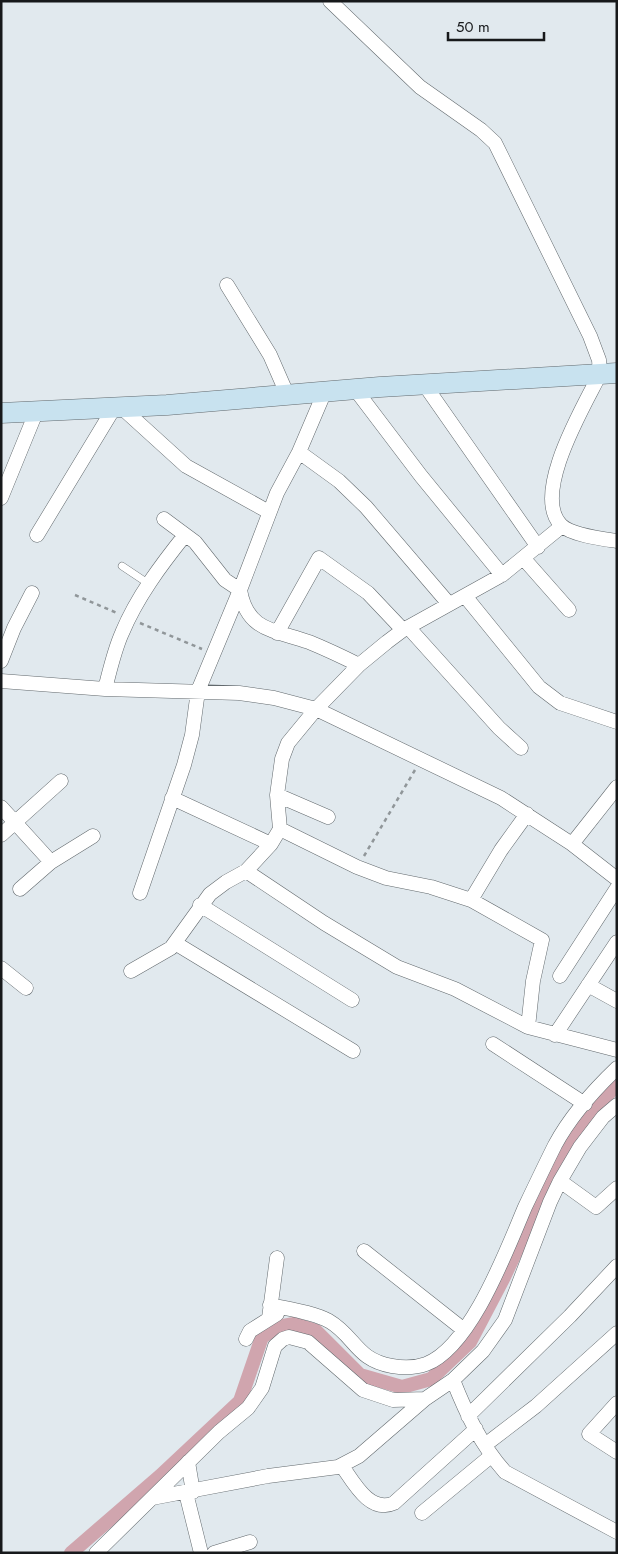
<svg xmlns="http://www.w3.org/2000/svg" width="618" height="1554" font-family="Jost,sans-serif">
	<rect width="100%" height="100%" fill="#e1e9ee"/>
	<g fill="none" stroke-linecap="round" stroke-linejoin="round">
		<path stroke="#d0a5ae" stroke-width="14" d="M 71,1553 L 160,1476 L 240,1401 L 262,1337 L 278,1327 L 294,1324 L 316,1331 L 360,1375 L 402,1387 L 431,1379 L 470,1342 L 504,1277 L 569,1139 L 617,1084"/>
		<g stroke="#62696d" stroke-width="8">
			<path id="lane" d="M 122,566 L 149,584"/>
		</g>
		<g stroke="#62696d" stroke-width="15">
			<path id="street" d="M 330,1 L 420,87 L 481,130 L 495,143 L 590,336 L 599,360 L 600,374 C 584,406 531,494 561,525 C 571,535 603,539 617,541
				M 227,285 L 270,355 L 287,394
				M 424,384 L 538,547
				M 355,389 L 421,476 L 502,575
				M 121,407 L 186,466 L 269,512
				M 299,452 L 339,481 L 366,507 L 449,604
				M 1,498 L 37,410
				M 164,519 L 195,542 L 225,580 L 240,590 C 247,632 276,630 309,642 C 326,649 343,657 359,665
				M 37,535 L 114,408
				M 524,559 L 569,610
				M 465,596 L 539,687 L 560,703 L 617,722
				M 408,627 L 499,728 L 521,748
				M 277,633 L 319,558 L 368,593 L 403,630
				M 1,661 L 14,628 L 32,593
				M 1,681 L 105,689 L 239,693 L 274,698 L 316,709 L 501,798 L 572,844 L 617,879
				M 105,689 C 110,670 114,651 122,633 C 137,597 161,565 185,535
				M 277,795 L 328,817
				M 172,798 L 271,844
				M 1,807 L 51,862
				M 280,829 L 277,795 L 282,759 L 288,743 L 316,709 L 359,665 L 387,642 L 403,630 L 502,575 L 562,526
				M 1,835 L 61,781
				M 572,844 L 617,787
				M 20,889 L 51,862 L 93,836
				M 140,893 L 184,765 L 192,735 L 198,691 L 240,590 L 277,493 L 299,452 L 325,391
				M 471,900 L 501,850 L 527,814
				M 200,905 L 352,1000
				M 175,943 L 353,1051
				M 1,968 L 26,988
				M 131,971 L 171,948 L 210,894 L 226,882 L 246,871
				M 560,976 L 617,888
				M 588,985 L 617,1001
				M 528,1027 L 533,981 L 542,940 L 471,900 L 431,887 L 386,878 L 357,867 L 280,829 L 271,844 L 246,871 L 324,923 L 397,967 L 455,989 L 528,1027 L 617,1050
				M 555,1035 L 617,942
				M 493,1044 L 585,1104
				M 560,1181 L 596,1207 L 617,1188
				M 364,1251 L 464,1330
				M 270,1305 C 288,1309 312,1312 329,1321 C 355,1336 356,1360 392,1366 C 403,1368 415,1368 426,1364 C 471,1347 507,1249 525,1207 C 535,1186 545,1165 555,1145 C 570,1117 594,1090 617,1068
				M 269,1318 L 277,1258
				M 246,1339 L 250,1331 L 277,1314
				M 453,1380 C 466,1413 481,1445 505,1472 L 617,1532
				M 617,1403 L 589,1434 L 617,1452
				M 468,1416 L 570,1316 L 617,1266
				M 485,1445 L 536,1406 L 617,1333
				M 188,1462 L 193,1492
				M 342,1466 C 354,1483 370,1514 394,1503 L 476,1429
				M 186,1493 L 201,1553
				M 152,1498 L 268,1476 L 338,1467 L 359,1456 L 425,1399
				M 422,1513 L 491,1456
				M 96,1553 L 219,1432 L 248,1408 L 262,1388 L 275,1346 L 283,1339 L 289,1337 L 308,1342 L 363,1390 L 393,1400 L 425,1399 L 453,1380 L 483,1351 L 505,1320 L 550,1202 L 560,1181 L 580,1147 L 603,1117 L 617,1105
				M 214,1553 L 250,1542"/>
		</g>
		<g stroke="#62696d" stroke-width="21">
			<path id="secondary" d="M 1,413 L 167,405 L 380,387 L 617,373"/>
		</g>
		<path stroke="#909699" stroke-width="2.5" stroke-dasharray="4 4" stroke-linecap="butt" d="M 75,595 L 117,613
			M 140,623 L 202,649
			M 364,856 L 415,770"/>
		<use href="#lane" stroke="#fff" stroke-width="7"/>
		<use href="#street" stroke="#fff" stroke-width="14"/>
		<use href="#secondary" stroke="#c8e2ef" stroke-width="20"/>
	</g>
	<rect width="618" height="1554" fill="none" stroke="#17191b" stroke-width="5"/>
	<path d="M448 32v8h96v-8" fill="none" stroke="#17191b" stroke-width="2.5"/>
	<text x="456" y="32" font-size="15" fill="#17191b" stroke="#e1e9ee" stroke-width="4" paint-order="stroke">50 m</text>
</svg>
